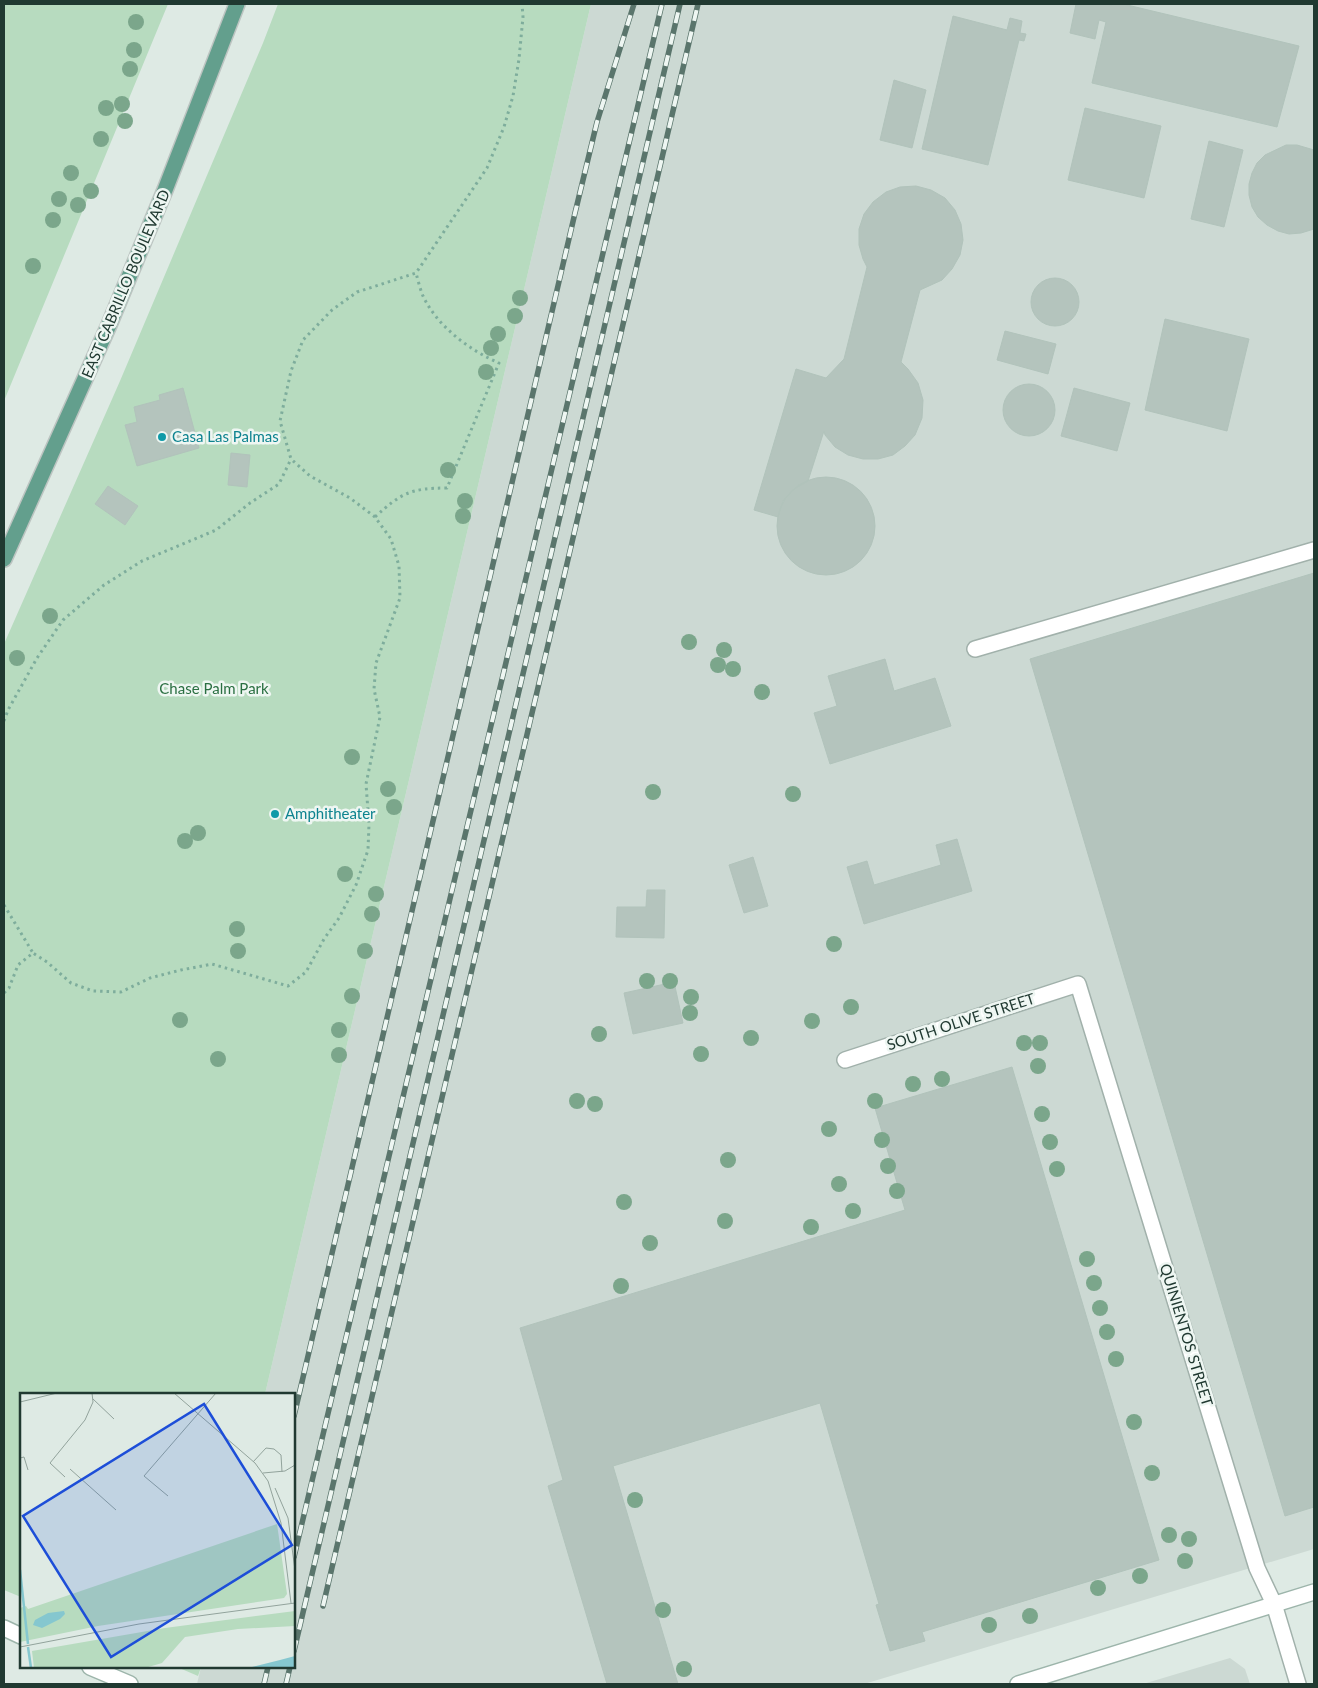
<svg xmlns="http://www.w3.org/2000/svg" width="1318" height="1688" font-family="Lato,sans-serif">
	<rect width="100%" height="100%" fill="#deeae4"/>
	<path fill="#ccd9d3" d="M 591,4 L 1314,4 L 1314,1549 L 864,1684 L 197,1684 L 201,1667 L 294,1667 L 294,1394 L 265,1394 Z
		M 1230,1658 L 1245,1669 L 1250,1684 L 1143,1684 Z"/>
	<path fill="#b7dbbf" d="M 4,4 L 168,4 L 4,401 Z
		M 278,4 L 591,4 L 265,1394 L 21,1394 L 21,1597 L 4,1590 L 4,644 L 120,381 L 263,43 Z
		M 177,1667 L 201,1667 L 198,1676 Z"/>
	<path fill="#b4c4bd" stroke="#b1c3bb" d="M 1076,4 L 1105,4 L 1112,5 L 1112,4 L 1123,4 L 1299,46 L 1277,127 L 1092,83 L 1106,22 L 1099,20 L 1095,39 L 1070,33 Z
		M 953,16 L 1007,30 L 1010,18 L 1022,21 L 1020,33 L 1026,34 L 1024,41 L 1019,40 L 988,165 L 922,149 Z
		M 894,80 L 926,90 L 912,148 L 880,140 Z
		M 1085,108 L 1161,126 L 1144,198 L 1068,180 Z
		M 1209,141 L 1243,150 L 1224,227 L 1191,219 Z
		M 1286,145 L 1297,145 L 1314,150 L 1314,229 L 1301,233 L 1289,234 L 1278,231 L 1267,225 L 1258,217 L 1252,207 L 1249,195 L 1249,184 L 1252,173 L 1257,163 L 1265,155 Z
		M 916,186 L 931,190 L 945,198 L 955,210 L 961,224 L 963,240 L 960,255 L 952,269 L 942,280 L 920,290 L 901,362 L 908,369 L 918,383 L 923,400 L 922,418 L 915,435 L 905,446 L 893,455 L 878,459 L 863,459 L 848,455 L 835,447 L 825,435 L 824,431 L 808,481 L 794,489 L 783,501 L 778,517 L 754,510 L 796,369 L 826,378 L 844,359 L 867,267 L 863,259 L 859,245 L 859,229 L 864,214 L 873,202 L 886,192 L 900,187 Z
		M1031 302a24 24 0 1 1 48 0a24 24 0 1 1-48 0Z
		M 1165,319 L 1249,339 L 1227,431 L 1145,410 Z
		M 1005,331 L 1056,344 L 1048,374 L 997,360 Z
		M1003 410a26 26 0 1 1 52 0a26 26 0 1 1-52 0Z
		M 183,388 L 199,448 L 137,466 L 125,425 L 137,422 L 134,407 L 160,400 L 159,395 Z
		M 1074,388 L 1130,403 L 1117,451 L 1061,436 Z
		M 231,453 L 250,455 L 247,487 L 228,485 Z
		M777 526a49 49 0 1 1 98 0a49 49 0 1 1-98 0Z
		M 108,486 L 138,506 L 125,525 L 95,504 Z
		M 1314,573 L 1314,1507 L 1285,1516 L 1030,659 Z
		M 885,659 L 894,691 L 935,678 L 951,726 L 830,764 L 814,713 L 837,706 L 828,676 Z
		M 957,839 L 972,891 L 864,924 L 847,867 L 867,861 L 874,885 L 941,865 L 936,845 Z
		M 753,857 L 768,906 L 744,913 L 729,865 Z
		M 647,890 L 665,890 L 664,938 L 616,937 L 617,907 L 646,907 Z
		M 674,982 L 683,1023 L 633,1034 L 624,993 Z
		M 1012,1067 L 1159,1560 L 922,1632 L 925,1641 L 890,1651 L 876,1605 L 879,1604 L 820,1403 L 613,1466 L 678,1684 L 607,1684 L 548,1486 L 563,1480 L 520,1328 L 905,1210 L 875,1108 Z"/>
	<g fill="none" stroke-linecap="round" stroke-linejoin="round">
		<g stroke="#a1b1ab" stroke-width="18">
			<path id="lane" d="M 975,649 L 1314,550"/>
		</g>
		<g stroke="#a1b1ab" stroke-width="18">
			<path id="street" d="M 845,1060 L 1078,984 L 1257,1568 L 1274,1604 L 1298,1684"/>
		</g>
		<g stroke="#9db5ab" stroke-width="18">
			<path id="secondary" d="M 4,1628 L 21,1636
				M 90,1667 L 130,1684
				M 1018,1684 L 1314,1592"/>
		</g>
		<g stroke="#bcc4c1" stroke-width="18">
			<path id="primary" d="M 4,559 L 109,325 L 165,190 L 237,4"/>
		</g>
		<path stroke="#7ead9c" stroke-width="3" stroke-dasharray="2.5 4" stroke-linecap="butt" d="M 375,517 C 401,493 411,488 447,488 L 499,363 C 469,350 437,326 423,296 C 420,289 418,280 416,273
			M 4,721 L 8,710 L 37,658 L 63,620 L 104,585 L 142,561 L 216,530 L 250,503 L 279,484 L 291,459
			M 4,905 L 33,953
			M 4,993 L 9,988 L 18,965 L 33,953 L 47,962 L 71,983 L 93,991 L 121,992 L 150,978 L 181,970 L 212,964 L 288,986 L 306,972 L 324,939 L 339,918 L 356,885 L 368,850 L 369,824 L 366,784 L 380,717 L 374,689 L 376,663 L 400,598 L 399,566 L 391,539 L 375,517 L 350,498 L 310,476 L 291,459 L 280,421 L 291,371 L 303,340 L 332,310 L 357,292 L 416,273 L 487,168 L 504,127 L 513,96 L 519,59 L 523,17 L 522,4"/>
		<use href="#lane" stroke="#fff" stroke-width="15"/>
		<use href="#street" stroke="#fff" stroke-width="15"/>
		<use href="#secondary" stroke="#fff" stroke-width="15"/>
		<use href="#primary" stroke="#639f8d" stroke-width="15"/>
		<g stroke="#5a756c" stroke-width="5.5">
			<path id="rail" d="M 294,1416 L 575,213 L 597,122 L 634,4
				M 294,1557 L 662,4
				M 323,1606 L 698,4
				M 294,1651 L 680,4
				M 264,1684 L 268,1667
				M 286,1684 L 290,1667"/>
		</g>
		<use href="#rail" stroke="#eef6f2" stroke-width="4" stroke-dasharray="11" stroke-linecap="butt"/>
	</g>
	<g fill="#7ba68b">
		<circle cx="136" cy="22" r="8"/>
		<circle cx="134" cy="50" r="8"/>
		<circle cx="130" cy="69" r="8"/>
		<circle cx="122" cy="104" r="8"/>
		<circle cx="106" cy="108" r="8"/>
		<circle cx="125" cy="121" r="8"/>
		<circle cx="101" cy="139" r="8"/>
		<circle cx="71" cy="173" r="8"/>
		<circle cx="91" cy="191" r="8"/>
		<circle cx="59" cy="199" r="8"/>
		<circle cx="78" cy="205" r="8"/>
		<circle cx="53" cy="220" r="8"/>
		<circle cx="33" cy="266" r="8"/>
		<circle cx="520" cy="298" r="8"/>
		<circle cx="515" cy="316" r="8"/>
		<circle cx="498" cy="334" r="8"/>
		<circle cx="491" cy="348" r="8"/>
		<circle cx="486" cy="372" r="8"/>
		<circle cx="448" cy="470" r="8"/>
		<circle cx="465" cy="501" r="8"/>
		<circle cx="463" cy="516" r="8"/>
		<circle cx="50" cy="616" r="8"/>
		<circle cx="689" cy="642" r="8"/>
		<circle cx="724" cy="650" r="8"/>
		<circle cx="17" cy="658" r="8"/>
		<circle cx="718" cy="665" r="8"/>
		<circle cx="733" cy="669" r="8"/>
		<circle cx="762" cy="692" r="8"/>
		<circle cx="352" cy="757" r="8"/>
		<circle cx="388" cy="789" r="8"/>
		<circle cx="653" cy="792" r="8"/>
		<circle cx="793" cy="794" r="8"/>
		<circle cx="394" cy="807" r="8"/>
		<circle cx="198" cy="833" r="8"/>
		<circle cx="185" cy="841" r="8"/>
		<circle cx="345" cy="874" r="8"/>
		<circle cx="376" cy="894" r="8"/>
		<circle cx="372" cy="914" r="8"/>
		<circle cx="237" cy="929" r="8"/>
		<circle cx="834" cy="944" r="8"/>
		<circle cx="238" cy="951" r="8"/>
		<circle cx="365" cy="951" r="8"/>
		<circle cx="647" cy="981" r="8"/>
		<circle cx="670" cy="981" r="8"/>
		<circle cx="352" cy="996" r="8"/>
		<circle cx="691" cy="997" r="8"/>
		<circle cx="851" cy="1007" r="8"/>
		<circle cx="690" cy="1013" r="8"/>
		<circle cx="180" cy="1020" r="8"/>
		<circle cx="812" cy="1021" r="8"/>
		<circle cx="339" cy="1030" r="8"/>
		<circle cx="599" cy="1034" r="8"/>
		<circle cx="751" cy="1038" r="8"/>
		<circle cx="1024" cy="1043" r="8"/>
		<circle cx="1040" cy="1043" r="8"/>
		<circle cx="701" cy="1054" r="8"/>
		<circle cx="339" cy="1055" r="8"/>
		<circle cx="218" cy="1059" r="8"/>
		<circle cx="1038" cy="1066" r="8"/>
		<circle cx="942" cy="1079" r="8"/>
		<circle cx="913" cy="1084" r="8"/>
		<circle cx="577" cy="1101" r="8"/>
		<circle cx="875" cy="1101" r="8"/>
		<circle cx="595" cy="1104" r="8"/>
		<circle cx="1042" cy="1114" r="8"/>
		<circle cx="829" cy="1129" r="8"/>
		<circle cx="882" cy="1140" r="8"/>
		<circle cx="1050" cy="1142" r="8"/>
		<circle cx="728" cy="1160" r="8"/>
		<circle cx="888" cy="1166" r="8"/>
		<circle cx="1057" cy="1169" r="8"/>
		<circle cx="839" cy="1184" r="8"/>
		<circle cx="897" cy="1191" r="8"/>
		<circle cx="624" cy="1202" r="8"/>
		<circle cx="853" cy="1211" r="8"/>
		<circle cx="725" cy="1221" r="8"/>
		<circle cx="811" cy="1227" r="8"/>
		<circle cx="650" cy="1243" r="8"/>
		<circle cx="1087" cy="1259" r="8"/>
		<circle cx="1094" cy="1283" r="8"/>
		<circle cx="621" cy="1286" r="8"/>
		<circle cx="1100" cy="1308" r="8"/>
		<circle cx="1107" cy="1332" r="8"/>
		<circle cx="1116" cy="1359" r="8"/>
		<circle cx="1134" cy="1422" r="8"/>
		<circle cx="1152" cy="1473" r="8"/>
		<circle cx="635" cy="1500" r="8"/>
		<circle cx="1169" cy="1535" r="8"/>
		<circle cx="1189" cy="1539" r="8"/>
		<circle cx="1185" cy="1561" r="8"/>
		<circle cx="1140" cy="1576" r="8"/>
		<circle cx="1098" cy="1588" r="8"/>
		<circle cx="663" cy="1610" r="8"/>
		<circle cx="1030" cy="1616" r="8"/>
		<circle cx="989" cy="1625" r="8"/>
		<circle cx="684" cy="1669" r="8"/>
	</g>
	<g fill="#0f9aa8" stroke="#eef6f2" stroke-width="2">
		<circle cx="162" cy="437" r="5"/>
		<circle cx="275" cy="814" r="5"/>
	</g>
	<g text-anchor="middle" stroke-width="5" stroke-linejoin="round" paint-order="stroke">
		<g font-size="15" fill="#203931" stroke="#eef6f2">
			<text transform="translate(126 284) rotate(-67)" y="5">EAST CABRILLO BOULEVARD</text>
			<text transform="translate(961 1022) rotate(-18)" y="5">SOUTH OLIVE STREET</text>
			<text transform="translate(1186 1335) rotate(73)" y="5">QUINIENTOS STREET</text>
		</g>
		<g font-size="15" fill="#0d838f" stroke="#eef6f2" text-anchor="start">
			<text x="172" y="442">Casa Las Palmas</text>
			<text x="285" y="819">Amphitheater</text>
		</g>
		<g font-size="15" fill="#2a6f42" stroke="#eef6f2">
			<text x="214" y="694">Chase Palm Park</text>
		</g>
	</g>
	<g transform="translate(20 1393)">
		<rect width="275" height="275" fill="#deeae4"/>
		<path d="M 257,131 L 267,201 L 264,205 L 78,233 L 0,249 L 0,215 L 6,213 L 8,216 ZM 275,218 L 275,233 L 218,236 L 165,244 L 142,270 L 125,275 L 14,275 L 12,258 L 145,235 Z" fill="#b7dbbf"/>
		<path d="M 44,218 L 45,221 L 40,226 L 22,235 L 13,232 L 15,227 L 28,220 ZM 275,263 L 275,275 L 228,275 L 260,267 Z" fill="#85c7cf"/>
		<path fill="none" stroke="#85c7cf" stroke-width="2.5" d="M 0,177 L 8,251M 8,254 L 11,275"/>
		<path fill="none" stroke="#92a39c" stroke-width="1" d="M 154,0 L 235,70 L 248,88 L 261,130 L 271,210M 73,6 L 94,26M 0,9 L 37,0M 0,65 L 4,64 L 8,77M 233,69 L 246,55 L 254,56 L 261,62 L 262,79M 50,76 L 96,117M 243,80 L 265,78 L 275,72M 45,84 L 30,70 L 65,27 L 73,9 L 72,0M 255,95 L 268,125 L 275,177M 148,103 L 124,83 L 196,0M 0,254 L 119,231 L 275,210"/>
		<path fill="#1d4ed8" fill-opacity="0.15" stroke="#1d4ed8" stroke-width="2.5" d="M 184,11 L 272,152 L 91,264 L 3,123 Z"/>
		<rect width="275" height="275" fill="none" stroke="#203931" stroke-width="2.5"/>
	</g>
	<rect width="1318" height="1688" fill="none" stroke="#203931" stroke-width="10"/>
</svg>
